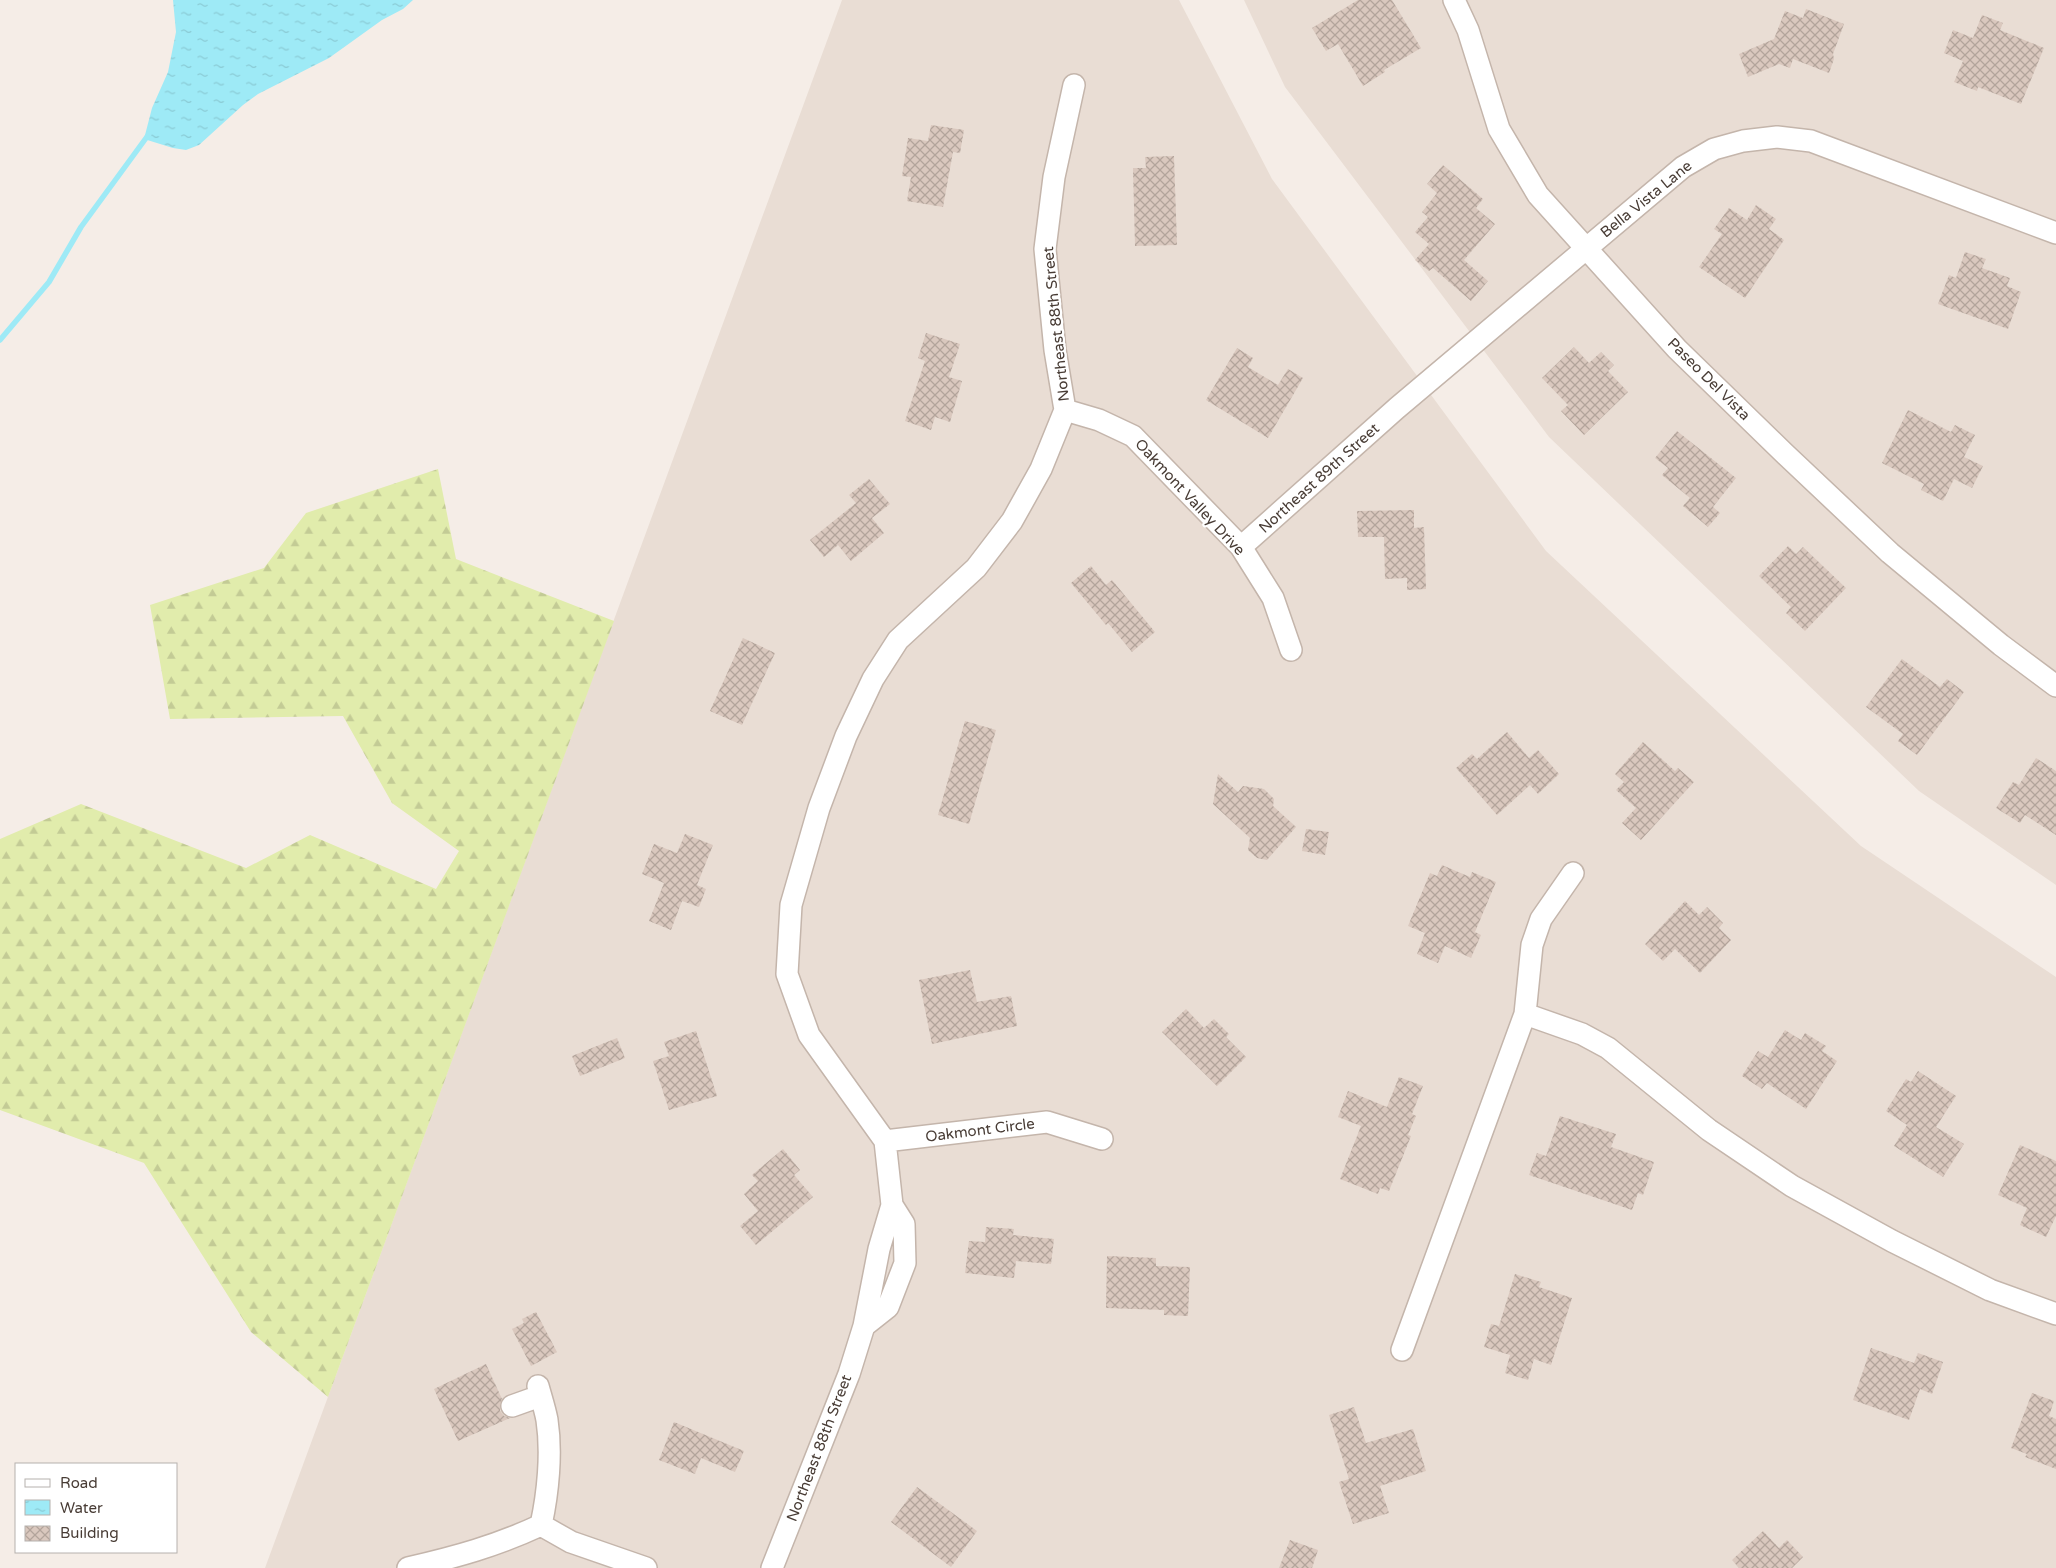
<svg xmlns="http://www.w3.org/2000/svg" width="2056" height="1568" font-family="'Varela Round',sans-serif">
	<defs>
		<pattern id="forest-firs" width="22" height="20" patternUnits="userSpaceOnUse" patternTransform="scale(1.25)"><rect width="22" height="20" fill="#e1ecac"/><path d="M5 1l3.5 6h-7zM16 11l3.5 6h-7z" fill="#c3cb95"/></pattern>
		<pattern id="water-ripples" width="26" height="14" patternUnits="userSpaceOnUse" patternTransform="scale(1.25)"><rect width="26" height="14" fill="#9eeaf6"/><path d="M2 4q2-2 4 0t4 0M15 11q2-2 4 0t4 0" fill="none" stroke="#8acad4"/></pattern>
		<pattern id="building-cross-hatch" width="8" height="8" patternUnits="userSpaceOnUse" patternTransform="scale(1.25)"><rect width="8" height="8" fill="#dac8be"/><path d="M0 0l8 8M0 8l8-8" fill="none" stroke="#b3a49b"/></pattern>
	</defs>
	<rect width="100%" height="100%" fill="#f5ede7"/>
	<path fill="#e9ddd4" d="M 842,0 L 1179,0 L 1272,179 L 1546,551 L 1861,846 L 2056,977 L 2056,1568 L 265,1568 Z
		M 1244,0 L 2056,0 L 2056,885 L 1919,791 L 1549,437 L 1285,87 Z"/>
	<path fill="url(#forest-firs)" d="M 438,469 L 456,559 L 614,621 L 328,1397 L 251,1332 L 144,1163 L 0,1110 L 0,839 L 81,804 L 246,868 L 310,835 L 436,889 L 459,851 L 392,803 L 343,716 L 170,719 L 150,605 L 264,568 L 306,513 Z"/>
	<path fill="url(#water-ripples)" d="M 173,0 L 413,0 L 403,9 L 382,20 L 329,58 L 258,94 L 243,105 L 199,145 L 186,150 L 173,148 L 144,139 L 152,108 L 168,72 L 176,32 Z"/>
	<g fill="none" stroke-linecap="round" stroke-linejoin="round">
		<path stroke="#9eeaf6" stroke-width="5.5" d="M 0,340 L 49,282 L 81,227 L 149,134"/>
	</g>
	<path fill="url(#building-cross-hatch)" d="M 1358,0 L 1392,0 L 1421,48 L 1384,70 L 1385,72 L 1363,86 L 1338,44 L 1326,51 L 1312,28 Z
		M 1806,9 L 1844,24 L 1833,54 L 1834,59 L 1829,73 L 1793,59 L 1790,68 L 1779,64 L 1748,77 L 1739,54 L 1774,39 L 1785,11 L 1803,18 Z
		M 1982,15 L 2003,23 L 2000,30 L 2044,48 L 2021,104 L 1978,87 L 1977,91 L 1954,82 L 1963,61 L 1944,53 L 1953,30 L 1973,38 Z
		M 931,125 L 964,130 L 960,153 L 953,152 L 943,207 L 907,201 L 911,177 L 902,176 L 908,138 L 928,141 Z
		M 1174,156 L 1177,245 L 1135,246 L 1133,168 L 1146,168 L 1145,157 Z
		M 1443,165 L 1483,199 L 1476,208 L 1495,224 L 1464,260 L 1488,281 L 1471,301 L 1433,268 L 1429,271 L 1415,260 L 1429,244 L 1415,232 L 1428,217 L 1422,212 L 1437,193 L 1427,184 Z
		M 1756,205 L 1776,219 L 1769,229 L 1784,240 L 1745,298 L 1699,267 L 1722,234 L 1714,229 L 1729,208 L 1747,220 Z
		M 1965,252 L 1986,259 L 1982,268 L 2010,278 L 2007,286 L 2021,292 L 2008,329 L 1938,304 L 1949,275 L 1956,278 Z
		M 926,333 L 960,344 L 949,377 L 962,381 L 950,422 L 935,417 L 931,430 L 905,421 L 925,361 L 918,358 Z
		M 1574,347 L 1589,363 L 1601,352 L 1614,365 L 1608,371 L 1628,392 L 1584,435 L 1561,411 L 1568,405 L 1542,378 Z
		M 1237,348 L 1253,358 L 1248,367 L 1278,385 L 1288,369 L 1303,378 L 1268,438 L 1206,400 Z
		M 1908,410 L 1951,432 L 1955,425 L 1975,435 L 1964,457 L 1983,466 L 1972,488 L 1954,479 L 1943,501 L 1921,490 L 1924,484 L 1882,463 Z
		M 1677,431 L 1736,478 L 1713,507 L 1720,513 L 1708,527 L 1683,506 L 1690,498 L 1662,475 L 1668,468 L 1655,458 Z
		M 869,479 L 890,504 L 872,518 L 884,533 L 851,561 L 838,545 L 824,557 L 810,540 L 856,503 L 849,495 Z
		M 1414,510 L 1414,528 L 1424,527 L 1426,589 L 1407,590 L 1407,578 L 1385,579 L 1384,537 L 1358,537 L 1357,511 Z
		M 1788,546 L 1796,554 L 1803,547 L 1846,588 L 1805,631 L 1786,613 L 1791,607 L 1759,576 Z
		M 1091,566 L 1106,585 L 1112,580 L 1155,632 L 1132,652 L 1108,623 L 1106,625 L 1071,583 Z
		M 743,638 L 775,653 L 742,725 L 710,711 Z
		M 1902,659 L 1940,687 L 1947,679 L 1964,692 L 1917,755 L 1898,741 L 1903,734 L 1866,707 Z
		M 965,721 L 996,730 L 969,824 L 938,815 Z
		M 1507,732 L 1529,758 L 1538,750 L 1559,774 L 1538,794 L 1530,785 L 1497,815 L 1456,768 L 1472,754 L 1477,759 Z
		M 1643,742 L 1675,771 L 1678,768 L 1694,782 L 1641,840 L 1622,823 L 1636,808 L 1616,790 L 1624,782 L 1615,774 Z
		M 2036,758 L 2056,771 L 2056,835 L 2025,815 L 2020,823 L 1996,808 L 2013,782 L 2019,785 Z
		M 1218,774 L 1238,792 L 1243,786 L 1264,789 L 1274,799 L 1273,806 L 1296,827 L 1267,860 L 1257,858 L 1248,850 L 1250,838 L 1213,804 Z
		M 1306,829 L 1329,832 L 1325,855 L 1302,851 Z
		M 685,834 L 713,845 L 697,885 L 706,889 L 699,907 L 682,901 L 671,930 L 649,921 L 664,883 L 642,874 L 654,844 L 677,853 Z
		M 1442,865 L 1470,877 L 1472,872 L 1496,882 L 1475,932 L 1481,935 L 1471,958 L 1445,946 L 1438,963 L 1417,954 L 1425,933 L 1408,926 L 1430,873 L 1437,876 Z
		M 1685,901 L 1699,915 L 1707,907 L 1723,923 L 1719,928 L 1731,940 L 1700,973 L 1675,949 L 1663,961 L 1645,944 Z
		M 970,970 L 977,1002 L 1011,996 L 1017,1026 L 932,1044 L 919,980 Z
		M 1186,1009 L 1204,1028 L 1214,1019 L 1229,1034 L 1226,1037 L 1246,1057 L 1217,1086 L 1162,1032 Z
		M 1785,1030 L 1801,1040 L 1805,1033 L 1826,1046 L 1822,1051 L 1837,1061 L 1806,1109 L 1767,1083 L 1762,1089 L 1742,1076 L 1758,1051 L 1768,1057 Z
		M 696,1031 L 717,1096 L 669,1110 L 653,1061 L 669,1056 L 664,1042 Z
		M 617,1038 L 625,1058 L 580,1076 L 572,1056 Z
		M 1918,1071 L 1956,1096 L 1936,1127 L 1964,1144 L 1943,1177 L 1894,1146 L 1907,1125 L 1886,1111 L 1906,1079 L 1911,1082 Z
		M 1399,1077 L 1423,1086 L 1412,1114 L 1416,1116 L 1408,1135 L 1411,1136 L 1389,1191 L 1380,1188 L 1378,1194 L 1340,1179 L 1361,1126 L 1338,1117 L 1348,1091 L 1387,1107 Z
		M 1560,1116 L 1616,1134 L 1611,1147 L 1654,1162 L 1643,1195 L 1638,1193 L 1632,1210 L 1529,1175 L 1537,1153 L 1546,1156 Z
		M 2020,1145 L 2056,1161 L 2056,1216 L 2046,1237 L 2020,1225 L 2027,1208 L 1998,1195 Z
		M 783,1149 L 800,1170 L 794,1175 L 813,1197 L 756,1245 L 740,1226 L 758,1211 L 744,1194 L 758,1181 L 752,1175 Z
		M 986,1227 L 1014,1229 L 1013,1235 L 1054,1239 L 1051,1264 L 1016,1261 L 1014,1278 L 965,1273 L 969,1241 L 985,1242 Z
		M 1107,1256 L 1156,1258 L 1156,1266 L 1190,1267 L 1188,1316 L 1164,1315 L 1164,1310 L 1106,1308 Z
		M 1515,1274 L 1541,1282 L 1539,1287 L 1572,1298 L 1551,1365 L 1534,1359 L 1528,1380 L 1505,1373 L 1510,1355 L 1484,1347 L 1491,1324 L 1499,1326 Z
		M 536,1312 L 557,1352 L 531,1366 L 512,1329 L 524,1323 L 522,1319 Z
		M 1871,1348 L 1914,1363 L 1918,1353 L 1943,1362 L 1932,1394 L 1920,1389 L 1909,1420 L 1853,1400 Z
		M 486,1364 L 502,1399 L 500,1404 L 500,1411 L 504,1416 L 510,1418 L 458,1441 L 434,1389 Z
		M 2032,1393 L 2054,1401 L 2049,1416 L 2056,1419 L 2056,1469 L 2025,1457 L 2027,1454 L 2011,1448 Z
		M 1354,1407 L 1366,1443 L 1413,1429 L 1426,1471 L 1380,1486 L 1389,1513 L 1353,1524 L 1339,1482 L 1349,1479 L 1329,1415 Z
		M 674,1422 L 744,1451 L 735,1472 L 701,1458 L 695,1474 L 659,1460 Z
		M 917,1487 L 977,1531 L 951,1567 L 891,1522 Z
		M 1763,1531 L 1779,1548 L 1787,1540 L 1803,1557 L 1792,1568 L 1739,1568 L 1732,1560 Z
		M 1290,1540 L 1318,1550 L 1312,1568 L 1279,1568 Z"/>
	<g fill="none" stroke-linecap="round" stroke-linejoin="round">
		<g stroke="#c4b5ab" stroke-width="24">
			<path id="minor" d="M 1454,0 L 1468,30 L 1499,129 L 1538,195 L 1677,349 L 1784,453 L 1890,553 L 2001,645 L 2056,686
				M 1065,410 L 1099,420 L 1133,436 L 1241,547 L 1273,598 L 1291,650
				M 1241,547 L 1397,408 L 1683,167 L 1714,149 L 1743,141 L 1777,137 L 1811,141 L 2056,233
				M 1525,1014 L 1582,1034 L 1608,1048 L 1709,1130 L 1792,1186 L 1892,1241 L 1990,1290 L 2056,1314
				M 885,1141 L 1047,1122 L 1102,1139
				M 864,1326 L 888,1307 L 905,1263 L 904,1224 L 892,1205
				M 1402,1350 L 1525,1014 L 1532,945 L 1541,919 L 1573,873
				M 512,1406 L 540,1396
				M 541,1525 L 571,1542 L 646,1568
				M 408,1568 C 456,1557 496,1546 541,1525 C 548,1493 552,1453 547,1420 C 545,1409 541,1397 538,1386
				M 772,1568 L 849,1374 L 864,1326 L 879,1249 L 892,1205 L 885,1141 L 809,1035 L 787,974 L 791,905 L 819,808 L 846,736 L 873,679 L 898,640 L 976,568 L 1012,521 L 1041,469 L 1065,410 L 1055,350 L 1045,249 L 1054,177 L 1074,85"/>
		</g>
		<use href="#minor" stroke="#fff" stroke-width="21"/>
	</g>
	<g text-anchor="middle" stroke-width="4.5" stroke-linejoin="round" paint-order="stroke">
		<g font-size="15" fill="#483c35" stroke="#fff">
			<text transform="translate(1646 199) rotate(-39)" y="5">Bella Vista Lane</text>
			<text transform="translate(1056 324) rotate(-96)" y="5">Northeast 88th Street</text>
			<text transform="translate(1709 379) rotate(45)" y="5">Paseo Del Vista</text>
			<text transform="translate(1319 478) rotate(-42)" y="5">Northeast 89th Street</text>
			<text transform="translate(1190 497) rotate(47)" y="5">Oakmont Valley Drive</text>
			<text transform="translate(980 1130) rotate(-7)" y="5">Oakmont Circle</text>
			<text transform="translate(819 1448) rotate(-69)" y="5">Northeast 88th Street</text>
		</g>
	</g>
	<rect x="15" y="1463" width="162" height="90" fill="#ffffff" stroke="#b6b1ae"/>
	<rect x="25" y="1479" width="25" height="8" fill="#ffffff" stroke="#b6b1ae"/>
	<text x="60" y="1488" font-size="15" fill="#483c35">Road</text>
	<rect x="25" y="1500" width="25" height="15" fill="url(#water-ripples)" stroke="#b6b1ae"/>
	<text x="60" y="1513" font-size="15" fill="#483c35">Water</text>
	<rect x="25" y="1526" width="25" height="15" fill="url(#building-cross-hatch)" stroke="#b6b1ae"/>
	<text x="60" y="1538" font-size="15" fill="#483c35">Building</text>
</svg>
